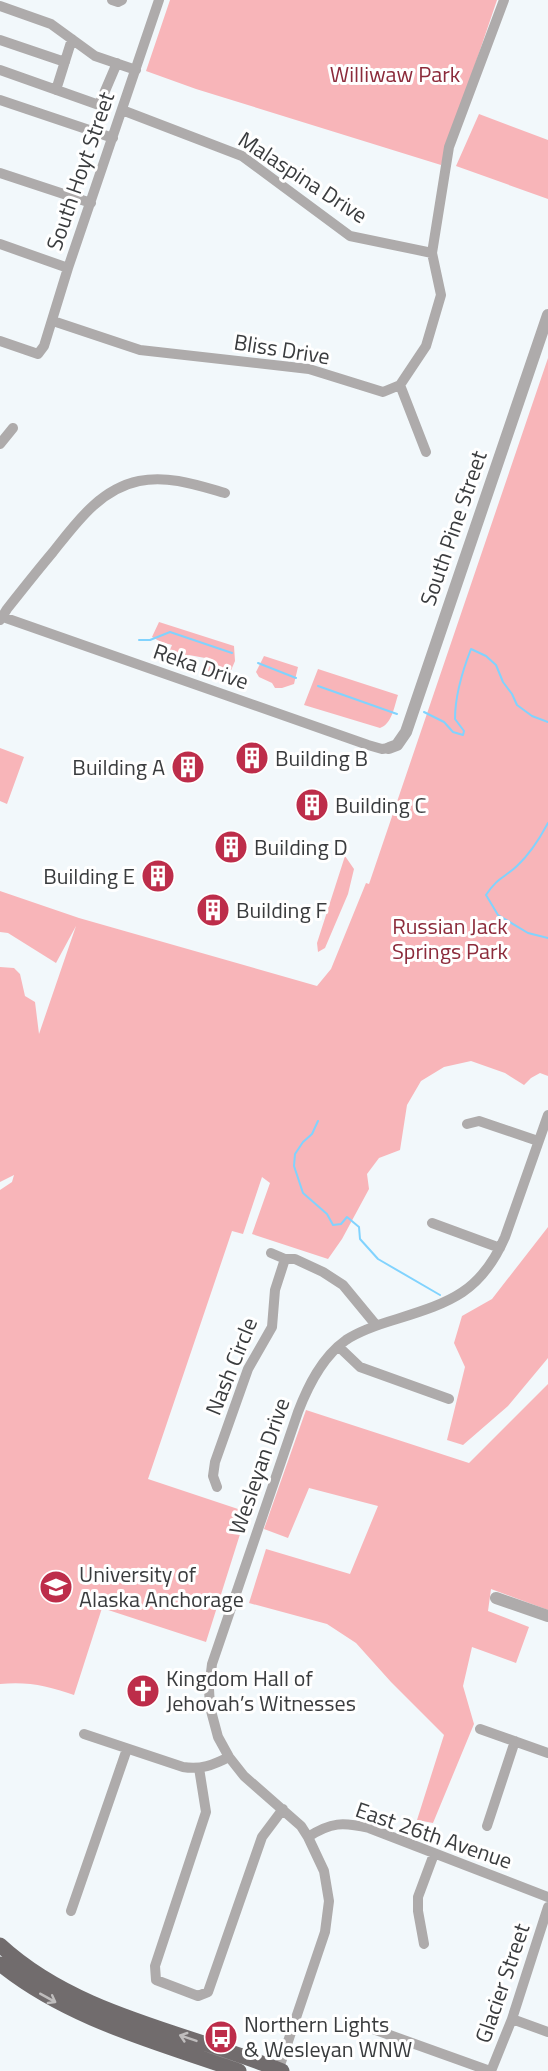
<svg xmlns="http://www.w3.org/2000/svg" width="548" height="2071" font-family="'Titillium Web',sans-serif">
	<rect width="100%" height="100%" fill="#f2f8fb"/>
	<path fill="#f8b5b9" d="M 170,0 L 497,0 L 441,165 L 196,89 L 146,71 Z
		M 479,114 L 548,140 L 548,199 L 456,166 Z
		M 548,358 L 548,1076 L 540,1073 L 531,1078 L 524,1085 L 505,1073 L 471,1061 L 444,1067 L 421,1081 L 407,1105 L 400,1150 L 379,1158 L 367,1174 L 369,1189 L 342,1239 L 328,1259 L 252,1234 L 270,1183 L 262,1177 L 243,1234 L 232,1231 L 148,1479 L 247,1512 L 206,1642 L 102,1608 L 74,1695 C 49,1686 27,1681 0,1684 L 0,1190 L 12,1182 L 14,1175 L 0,1182 L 0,967 L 14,968 L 20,974 L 25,996 L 35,1002 L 39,1034 L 76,926 L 56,963 L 8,933 L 0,932 L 0,891 L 79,918 L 317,986 L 331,969 L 366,883 L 369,884 Z
		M 159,622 L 234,646 L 235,661 L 226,682 L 208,671 L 205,658 L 189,655 L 183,660 L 169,652 L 172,645 L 161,642 L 152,637 Z
		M 264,656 L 298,667 L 294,684 L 282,688 L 275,688 L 272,683 L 259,677 L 256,672 Z
		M 318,669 L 398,695 C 394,707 392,724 380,728 L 304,705 Z
		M 0,748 L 24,757 L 7,804 L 0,801 Z
		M 345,856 L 354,869 L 348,894 L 325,948 L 318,952 L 317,943 Z
		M 548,1227 L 548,1358 L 508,1406 L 463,1445 L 447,1440 L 465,1367 L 454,1343 L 462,1316 L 492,1299 Z
		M 548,1384 L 548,1610 L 491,1589 L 488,1611 L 529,1627 L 516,1663 L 472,1647 L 463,1686 L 474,1724 L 433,1823 L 417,1820 L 444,1735 L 391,1682 L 356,1643 L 327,1624 L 249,1603 L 266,1549 L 350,1574 L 378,1506 L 309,1488 L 288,1538 L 264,1529 L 306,1410 L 469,1463 Z"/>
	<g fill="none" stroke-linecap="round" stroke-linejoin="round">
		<path stroke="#81d3fe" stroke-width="2" d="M 139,640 L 150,640 L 170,632 L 232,653
			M 258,663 L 296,678
			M 318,686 L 397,714
			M 424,712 L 444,722 L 453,732 L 463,735 L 464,731 L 455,719 C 455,695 462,672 471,649 L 486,656 L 496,665 L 503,682 L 512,694 L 517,705 L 532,716 L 548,722
			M 548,823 C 540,838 530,854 517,866 C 504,878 497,878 486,895 L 498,915 L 528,933 L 548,938
			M 318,1121 L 312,1134 L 303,1142 L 295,1154 L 294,1166 L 303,1193 L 327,1214 L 333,1225 L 341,1224 L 347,1217 L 359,1227 L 360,1239 L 378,1259 L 440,1295"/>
		<path stroke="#aeabab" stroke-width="10" d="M 112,0 L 118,2 L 122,0
			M 0,6 L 51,24 L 95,56 L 136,70
			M 0,40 L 65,62
			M 0,70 L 99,105 L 117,63
			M 56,90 L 72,39
			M 0,100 L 113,138
			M 122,110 L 242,156 L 350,236 L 432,253
			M 0,173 L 91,203
			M 0,244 L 68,268
			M 53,321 L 140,350 L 309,369 L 383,392 L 400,385 L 426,346 L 441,295 L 432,253 L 449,147 L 504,0
			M 0,341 L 38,354 L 44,346 L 68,268 L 159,0
			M 400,385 L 426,452
			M 0,444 L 13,428
			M 0,616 L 368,745 L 382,749 L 389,748
			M 0,620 L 7,609 C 22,590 37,571 53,552 C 76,523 100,489 139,481 C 168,475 197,485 225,493
			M 467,1124 L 479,1121 L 538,1141
			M 432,1223 L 500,1248
			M 271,1253 L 285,1259 L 295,1259 L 323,1272 L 343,1285 L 376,1325
			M 339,1347 L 360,1367 L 449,1399
			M 217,1487 L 213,1476 L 215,1462 L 248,1369 L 272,1327 L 275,1290 L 285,1259
			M 480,1729 L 548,1753
			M 84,1734 L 183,1767 C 201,1770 213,1765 229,1757
			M 199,1768 L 206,1812 L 155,1966 L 156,1980 L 198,1996 L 208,1992 L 262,1837 L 283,1809
			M 487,1826 L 515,1741
			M 308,1837 C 331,1822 343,1822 369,1828 L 548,1897
			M 71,1911 L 127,1749
			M 424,1944 L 418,1911 L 418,1897 L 434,1854
			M 512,2019 L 548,2032
			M 373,2029 L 490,2071
			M 278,2071 L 325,1932 L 329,1901 L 324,1871 L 308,1837 L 301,1826 L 244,1776 L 229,1757 L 218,1737 L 210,1707 L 209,1689 L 212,1664 L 298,1412 C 308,1386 322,1357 346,1340 C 361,1330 380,1324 397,1319 C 451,1302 481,1292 505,1237 L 548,1115
			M 491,2071 L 512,2019 L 548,1907"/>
		<path stroke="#aeabab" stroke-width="12" d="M 389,748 L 397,745 L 406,732 L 548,315
			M 496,1598 L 548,1616"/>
		<path stroke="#716c6d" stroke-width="15" d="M 0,1945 C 77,2016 188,2032 282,2071
			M 0,1964 C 69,2020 157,2042 239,2071"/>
	</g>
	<defs><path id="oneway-shaft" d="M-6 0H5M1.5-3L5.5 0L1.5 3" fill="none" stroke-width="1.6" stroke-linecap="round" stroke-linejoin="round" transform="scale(1.5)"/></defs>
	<g stroke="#bfbdbd">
		<use href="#oneway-shaft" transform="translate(48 1998) rotate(29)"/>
		<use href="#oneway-shaft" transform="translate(188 2038) rotate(-161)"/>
	</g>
	<defs>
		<g id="building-disc" transform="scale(1.725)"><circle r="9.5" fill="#bd2d4a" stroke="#fff"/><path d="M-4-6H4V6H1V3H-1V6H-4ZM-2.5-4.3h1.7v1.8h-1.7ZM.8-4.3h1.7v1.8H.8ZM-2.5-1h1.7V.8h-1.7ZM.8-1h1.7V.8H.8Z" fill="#fff"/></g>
		<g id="university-disc" transform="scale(1.725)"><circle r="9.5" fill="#bd2d4a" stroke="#fff"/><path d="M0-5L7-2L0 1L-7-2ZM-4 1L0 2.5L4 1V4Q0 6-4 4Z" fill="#fff"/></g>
		<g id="church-disc" transform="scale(1.725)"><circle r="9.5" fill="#bd2d4a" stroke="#fff"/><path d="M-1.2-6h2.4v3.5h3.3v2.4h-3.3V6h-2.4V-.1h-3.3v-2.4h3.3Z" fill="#fff"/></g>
		<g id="bus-disc" transform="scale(1.725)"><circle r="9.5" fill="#bd2d4a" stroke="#fff"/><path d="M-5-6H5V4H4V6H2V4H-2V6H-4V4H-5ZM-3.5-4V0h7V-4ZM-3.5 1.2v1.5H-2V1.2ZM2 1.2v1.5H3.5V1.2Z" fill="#fff"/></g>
	</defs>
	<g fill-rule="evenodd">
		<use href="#building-disc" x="252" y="758"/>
		<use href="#building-disc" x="188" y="767"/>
		<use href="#building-disc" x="312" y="805"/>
		<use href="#building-disc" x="231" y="847"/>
		<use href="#building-disc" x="158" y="876"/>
		<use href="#building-disc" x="213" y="910"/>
		<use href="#university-disc" x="56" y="1587"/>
		<use href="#church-disc" x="143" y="1691"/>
		<use href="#bus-disc" x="221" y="2037"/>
	</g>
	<g text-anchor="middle" stroke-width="6" stroke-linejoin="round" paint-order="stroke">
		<g font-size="22" fill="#8c2b3b" stroke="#fff">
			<text x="395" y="82">Williwaw Park</text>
			<text x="450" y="934">Russian Jack<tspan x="450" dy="25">Springs Park</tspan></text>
		</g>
		<g font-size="22" fill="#3a3c3e" stroke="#fff">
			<text transform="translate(80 171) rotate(-71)" y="8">South Hoyt Street</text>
			<text transform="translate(303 177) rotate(33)" y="8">Malaspina Drive</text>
			<text transform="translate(282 349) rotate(9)" y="8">Bliss Drive</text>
			<text transform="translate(453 528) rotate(-71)" y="8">South Pine Street</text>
			<text transform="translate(201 666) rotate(19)" y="8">Reka Drive</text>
			<text transform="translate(231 1366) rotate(-68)" y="8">Nash Circle</text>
			<text transform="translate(259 1466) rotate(-71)" y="8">Wesleyan Drive</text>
			<text transform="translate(434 1835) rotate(19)" y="8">East 26th Avenue</text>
			<text transform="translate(502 1983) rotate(-71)" y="8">Glacier Street</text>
		</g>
		<g font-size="22" fill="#3a3c3e" stroke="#fff" text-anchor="start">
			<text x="275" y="766">Building B</text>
			<text x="165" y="775" text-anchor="end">Building A</text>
			<text x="335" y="813">Building C</text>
			<text x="254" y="855">Building D</text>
			<text x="135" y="884" text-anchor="end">Building E</text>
			<text x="236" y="918">Building F</text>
			<text x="79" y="1582">University of<tspan x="79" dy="25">Alaska Anchorage</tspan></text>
			<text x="166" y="1686">Kingdom Hall of<tspan x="166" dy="25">Jehovah’s Witnesses</tspan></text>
			<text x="244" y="2032">Northern Lights<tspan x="244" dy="25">&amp; Wesleyan WNW</tspan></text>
		</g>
	</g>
</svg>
